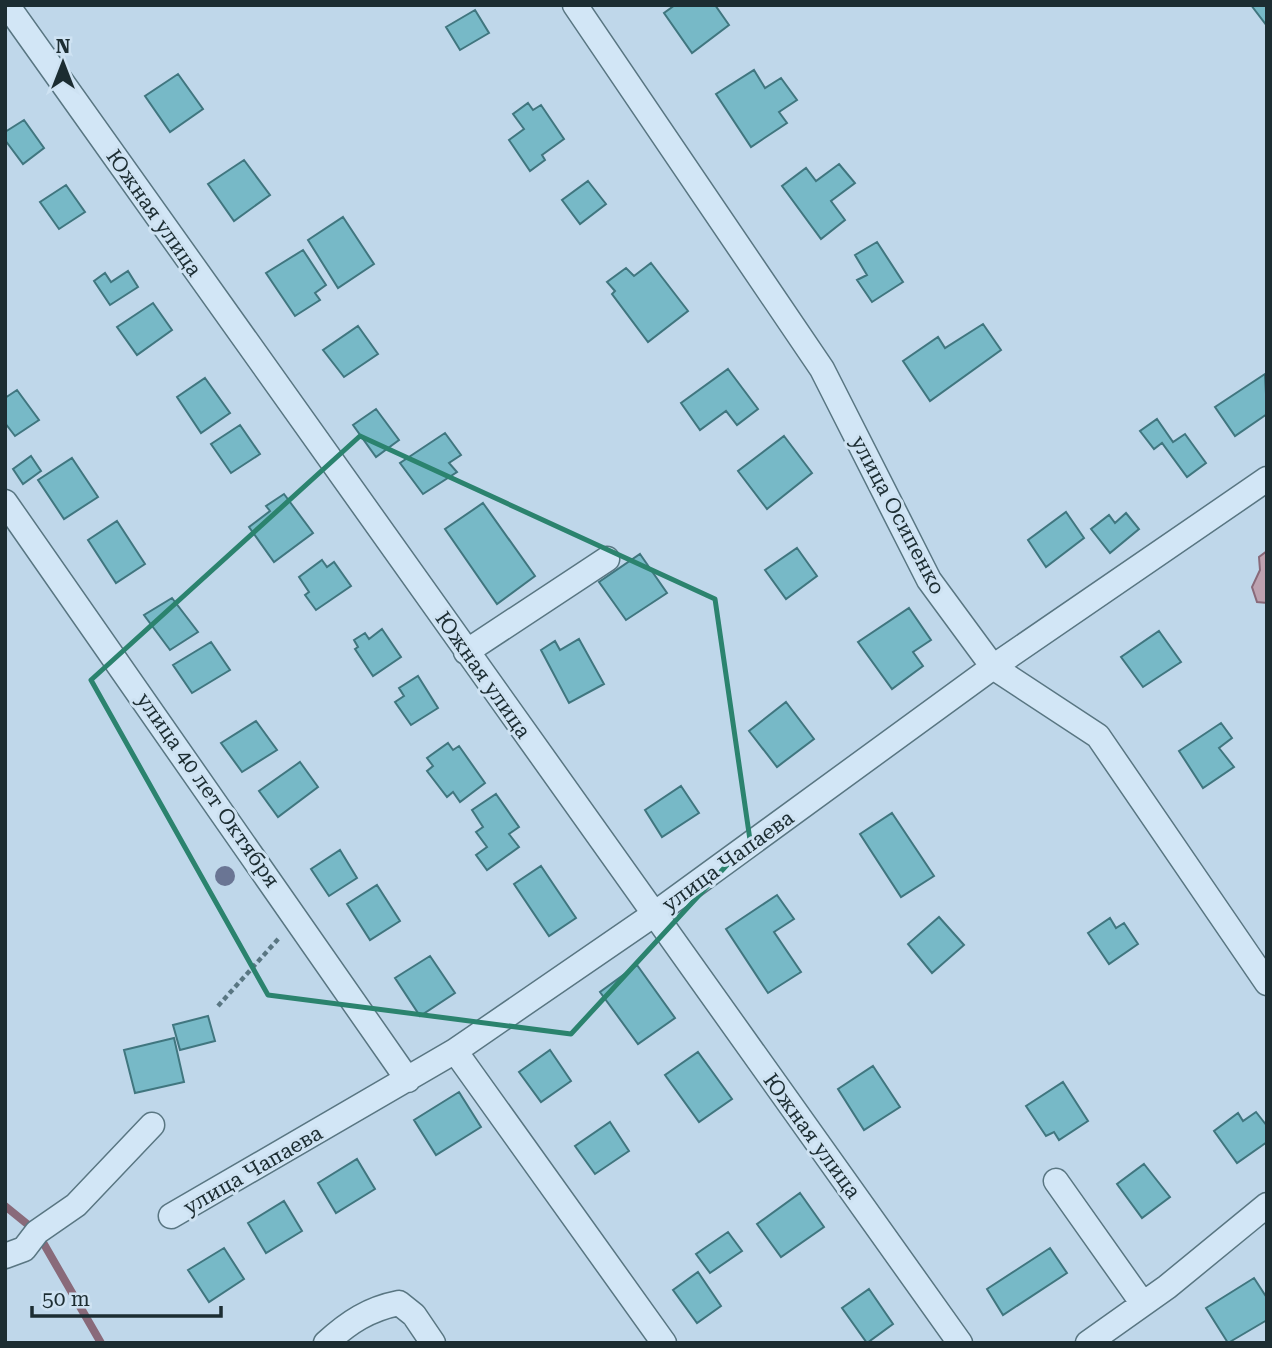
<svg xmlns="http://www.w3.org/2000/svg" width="1272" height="1348" font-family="'Roboto Serif',serif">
	<rect width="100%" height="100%" fill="#bfd7ea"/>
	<path fill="#bda2b0" stroke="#896a7a" stroke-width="2" d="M 1267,551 L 1267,603 L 1257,602 L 1252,587 L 1260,570 L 1259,557 Z"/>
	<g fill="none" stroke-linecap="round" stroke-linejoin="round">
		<path stroke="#896a7a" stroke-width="8" d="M 5,1206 L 37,1232 L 101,1343"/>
	</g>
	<path fill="#77b9c7" stroke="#40767f" stroke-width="2" d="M 675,5 L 715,5 L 729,25 L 692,53 L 664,13 Z
		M 1251,5 L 1267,5 L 1267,26 Z
		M 475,10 L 489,33 L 460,50 L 446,27 Z
		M 754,70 L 765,88 L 781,78 L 797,100 L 779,112 L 787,123 L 751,147 L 716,94 Z
		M 178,74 L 203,109 L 170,132 L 145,96 Z
		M 528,103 L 533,110 L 541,105 L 564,139 L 542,155 L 545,160 L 530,171 L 509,140 L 524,129 L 513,114 Z
		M 24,120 L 44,148 L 23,164 L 5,140 L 5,132 Z
		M 244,160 L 270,195 L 234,221 L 208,184 Z
		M 839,164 L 855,183 L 831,201 L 845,220 L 821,239 L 782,186 L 806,168 L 816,181 Z
		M 588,181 L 606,204 L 580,224 L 562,200 Z
		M 66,185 L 85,212 L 59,229 L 40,202 Z
		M 343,217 L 374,264 L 338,288 L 308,240 Z
		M 877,242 L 903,282 L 872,302 L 857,280 L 867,275 L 855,255 Z
		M 303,250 L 326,285 L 315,293 L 320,300 L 295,316 L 266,273 Z
		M 651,263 L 688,311 L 648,342 L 612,294 L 615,291 L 607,282 L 626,268 L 634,276 Z
		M 128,271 L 138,287 L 110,305 L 94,281 L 105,273 L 111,282 Z
		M 153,303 L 172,330 L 137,355 L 117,327 Z
		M 983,324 L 1001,350 L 930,401 L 903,361 L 938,337 L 945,348 Z
		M 358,326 L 378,354 L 344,377 L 323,350 Z
		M 728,369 L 758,409 L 737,425 L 726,411 L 700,430 L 681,403 Z
		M 1265,374 L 1267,414 L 1235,436 L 1215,407 Z
		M 205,378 L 230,413 L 201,433 L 177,397 Z
		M 17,390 L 39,420 L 15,436 L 5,423 L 5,398 Z
		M 376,409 L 399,440 L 376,457 L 353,425 Z
		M 1157,419 L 1173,442 L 1185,434 L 1206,463 L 1187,477 L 1162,443 L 1154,449 L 1140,431 Z
		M 240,425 L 260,454 L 231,473 L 211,444 Z
		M 445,433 L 461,455 L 449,463 L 457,472 L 423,494 L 400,463 Z
		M 784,436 L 812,473 L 767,509 L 738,471 Z
		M 31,456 L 41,471 L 23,484 L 13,469 Z
		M 72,458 L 98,497 L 64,519 L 38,480 Z
		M 284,494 L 313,533 L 274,562 L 249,527 L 270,511 L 266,506 Z
		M 483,503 L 535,576 L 497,604 L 445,529 Z
		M 1066,512 L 1084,538 L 1046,567 L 1028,540 Z
		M 1126,513 L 1139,529 L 1110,553 L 1091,529 L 1109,515 L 1115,523 Z
		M 117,521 L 145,564 L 116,583 L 88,540 Z
		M 797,548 L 817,576 L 786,599 L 765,570 Z
		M 640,554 L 667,593 L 626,620 L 599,582 Z
		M 322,560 L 327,567 L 334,562 L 351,586 L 316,610 L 305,595 L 309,592 L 299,577 Z
		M 172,598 L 198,632 L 170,650 L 144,615 Z
		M 909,608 L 931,640 L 913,652 L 923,666 L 892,689 L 858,642 Z
		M 382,629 L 401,657 L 373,676 L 355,649 L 358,647 L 354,640 L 365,633 L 369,639 Z
		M 1159,631 L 1181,662 L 1143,687 L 1121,657 Z
		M 579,639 L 604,684 L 569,703 L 541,650 L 555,641 L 560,650 Z
		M 211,642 L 230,670 L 192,693 L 173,665 Z
		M 418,676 L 438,708 L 411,725 L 395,702 L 404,696 L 399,688 Z
		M 786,702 L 814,739 L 777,767 L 749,731 Z
		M 256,721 L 277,750 L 242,772 L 221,743 Z
		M 1221,723 L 1232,738 L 1219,748 L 1234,767 L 1203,788 L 1179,751 Z
		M 448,743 L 453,750 L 459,746 L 485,783 L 460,802 L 453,792 L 447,797 L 427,771 L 433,766 L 427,758 Z
		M 300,762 L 318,787 L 278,817 L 259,791 Z
		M 681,786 L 699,813 L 662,837 L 645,810 Z
		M 496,794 L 519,827 L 509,834 L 519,847 L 487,870 L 476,855 L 487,847 L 476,832 L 483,827 L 472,810 Z
		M 892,813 L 934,876 L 901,897 L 860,834 Z
		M 340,850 L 357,878 L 329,896 L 311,869 Z
		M 541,866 L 576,918 L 549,936 L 514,884 Z
		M 377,885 L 400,921 L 370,940 L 347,904 Z
		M 777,895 L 794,919 L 774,932 L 801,972 L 768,993 L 726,929 Z
		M 939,917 L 964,945 L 932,973 L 908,944 Z
		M 1110,918 L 1116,928 L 1124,923 L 1138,944 L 1109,964 L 1088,933 Z
		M 430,956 L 455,993 L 420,1016 L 395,978 Z
		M 637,965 L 675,1018 L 638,1044 L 600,992 Z
		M 208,1016 L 215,1041 L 180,1050 L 173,1025 Z
		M 174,1038 L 184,1082 L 135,1093 L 124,1050 Z
		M 550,1050 L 571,1081 L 541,1102 L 519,1072 Z
		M 698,1052 L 732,1099 L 699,1122 L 665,1075 Z
		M 873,1066 L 900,1107 L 864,1130 L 838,1089 Z
		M 1063,1082 L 1088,1121 L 1059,1140 L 1054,1132 L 1046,1136 L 1026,1106 Z
		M 459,1092 L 481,1127 L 436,1155 L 414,1120 Z
		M 1256,1112 L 1267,1126 L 1267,1142 L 1237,1163 L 1214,1131 L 1238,1113 L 1243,1121 Z
		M 610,1122 L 629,1151 L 595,1174 L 575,1146 Z
		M 357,1159 L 375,1189 L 336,1213 L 318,1183 Z
		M 1144,1164 L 1170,1197 L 1142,1218 L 1117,1184 Z
		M 800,1193 L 824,1227 L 781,1257 L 757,1224 Z
		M 284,1201 L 302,1231 L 266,1253 L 248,1223 Z
		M 728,1232 L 742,1251 L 710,1273 L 696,1254 Z
		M 224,1248 L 244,1279 L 209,1302 L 188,1270 Z
		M 1050,1248 L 1067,1273 L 1003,1315 L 987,1289 Z
		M 698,1272 L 721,1306 L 697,1323 L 673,1290 Z
		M 1254,1278 L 1267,1298 L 1267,1320 L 1228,1343 L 1206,1308 Z
		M 869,1289 L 893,1324 L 867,1343 L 842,1308 Z"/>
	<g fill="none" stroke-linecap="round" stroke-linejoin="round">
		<g stroke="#597682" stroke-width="27">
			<path id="minor" d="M 7,5 L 960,1343
				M 575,5 L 822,369 L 929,580 L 993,667 L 1098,736 L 1267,983
				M 5,502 L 408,1080
				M 466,652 L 607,559
				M 455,1051 L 664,1343
				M 1056,1181 L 1143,1304
				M 171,1216 L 455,1051 L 653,915 L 993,667 L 1267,479
				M 5,1256 L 24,1249 L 37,1232 L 76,1205 L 152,1125
				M 326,1343 C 349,1322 369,1309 399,1303 L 414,1315 L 433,1343
				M 1088,1343 L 1167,1287 L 1267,1205"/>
		</g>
		<path stroke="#597682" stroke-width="4.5" stroke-dasharray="5 3.5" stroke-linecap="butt" d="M 218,1006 L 280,937"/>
		<use href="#minor" stroke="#d2e6f6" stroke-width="24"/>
	</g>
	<circle fill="#6a7594" cx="225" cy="876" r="10"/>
	<path fill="none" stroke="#2b836e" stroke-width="5" stroke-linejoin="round" d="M 360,436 L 715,599 L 750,840 L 571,1034 L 268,995 L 91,680 Z"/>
	<g text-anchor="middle" stroke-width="6" stroke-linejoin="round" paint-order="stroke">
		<g font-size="21" fill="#1c2d32" stroke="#cee2f2">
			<text transform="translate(154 213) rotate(55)" y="7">Южная улица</text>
			<text transform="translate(898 515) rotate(62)" y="7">улица Осипенко</text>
			<text transform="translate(483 675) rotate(55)" y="7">Южная улица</text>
			<text transform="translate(208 790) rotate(55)" y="7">улица 40 лет Октября</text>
			<text transform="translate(728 861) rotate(-36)" y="7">улица Чапаева</text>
			<text transform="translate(812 1136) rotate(54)" y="7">Южная улица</text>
			<text transform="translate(253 1170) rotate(-30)" y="7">улица Чапаева</text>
		</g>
	</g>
	<rect width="1272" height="1348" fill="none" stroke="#1c2d32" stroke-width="14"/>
	<g transform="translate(63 63)" stroke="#cee2f2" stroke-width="5" paint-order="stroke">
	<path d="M0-5L12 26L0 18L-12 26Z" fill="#1c2d32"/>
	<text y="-10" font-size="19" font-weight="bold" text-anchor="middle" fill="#1c2d32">N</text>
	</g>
	<path d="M32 1306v10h189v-10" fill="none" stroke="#1c2d32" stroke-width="3.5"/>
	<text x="42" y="1306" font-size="21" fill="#1c2d32" stroke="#cee2f2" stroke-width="5" paint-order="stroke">50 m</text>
</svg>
